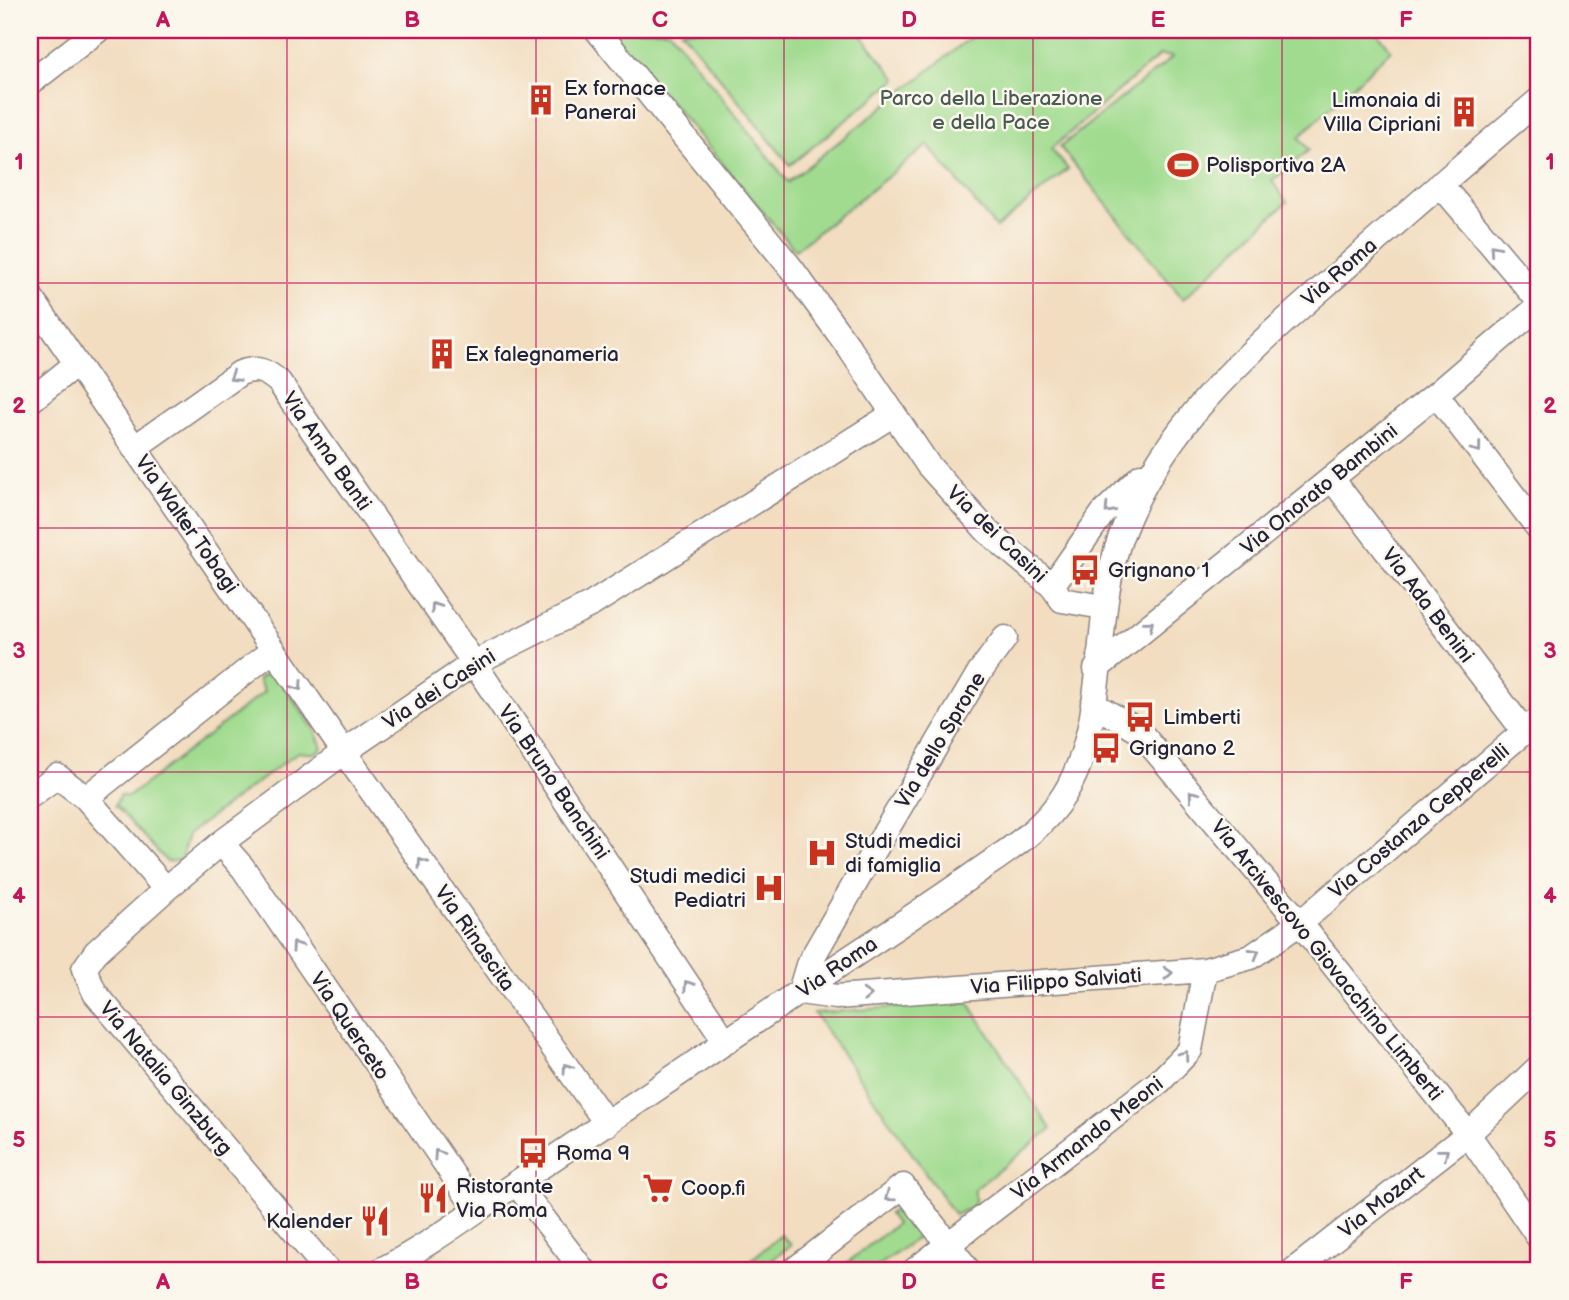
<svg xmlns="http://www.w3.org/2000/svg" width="1569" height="1300" font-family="'Balsamiq Sans',sans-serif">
	<rect width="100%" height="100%" fill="#fbf7ec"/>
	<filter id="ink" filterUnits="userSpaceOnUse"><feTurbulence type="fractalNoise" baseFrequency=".0143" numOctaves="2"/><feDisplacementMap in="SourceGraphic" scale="14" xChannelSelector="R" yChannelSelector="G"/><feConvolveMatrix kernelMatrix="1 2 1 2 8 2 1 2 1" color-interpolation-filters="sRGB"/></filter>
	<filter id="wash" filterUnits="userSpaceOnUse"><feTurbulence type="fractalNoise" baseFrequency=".00686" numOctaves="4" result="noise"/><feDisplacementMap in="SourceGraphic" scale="28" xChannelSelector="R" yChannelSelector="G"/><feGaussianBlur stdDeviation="1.57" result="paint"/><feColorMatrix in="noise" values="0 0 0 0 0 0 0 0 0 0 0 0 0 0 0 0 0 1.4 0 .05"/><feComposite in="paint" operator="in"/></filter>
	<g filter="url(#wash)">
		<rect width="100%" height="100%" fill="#f2ddc0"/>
		<path fill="#a0db8f" stroke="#617e65" stroke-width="2" d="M 610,30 L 669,30 L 788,182 L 980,30 L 1375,30 L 1391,50 L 1299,137 L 1309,150 L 1272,181 L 1287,202 L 1183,299 L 1060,147 L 1173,57 L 1160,55 L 1051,149 L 1068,169 L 996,228 L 928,145 L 795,250 Z
			M 681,30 L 857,30 L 897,79 L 790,165 Z
			M 268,673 L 275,673 L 315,731 L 322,747 C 317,756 307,753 298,752 L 188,834 L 181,860 L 167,862 L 115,805 L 120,795 L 128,797 L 264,692 L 258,679 Z
			M 968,1002 L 1051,1129 L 975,1189 L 975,1205 L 955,1215 L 814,1013 Z
			M 905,1205 L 924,1230 L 922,1234 L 873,1270 L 847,1270 L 843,1266 L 896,1224 L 889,1214 L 899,1206 Z
			M 781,1235 L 791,1245 L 758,1270 L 739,1270 Z"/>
	</g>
	<g filter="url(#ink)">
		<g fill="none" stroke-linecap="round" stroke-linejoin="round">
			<g stroke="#8a807e" stroke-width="27">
				<path id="minor" d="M 597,30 L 791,268 L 848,346 L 928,465 L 988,532 L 1052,586
					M 30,83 L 98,30
					M 1440,184 L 1539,301
					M 30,296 L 344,752 L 607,1124
					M 1436,394 L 1539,529
					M 30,401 L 76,364
					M 134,448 L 240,373 C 257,367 265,370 279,382 L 474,663 L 726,1042
					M 1332,479 L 1524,731
					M 1103,607 L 1062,600 L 1052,586 L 1103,513 L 1141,476
					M 1096,669 L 1436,394 L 1539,306
					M 1093,704 L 1139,731 L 1300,923 L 1468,1134 L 1539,1238
					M 30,796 L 57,776 L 86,798 L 166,889 L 221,843 L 344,752 L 474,663 L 592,604 L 892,415
					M 86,798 L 273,650
					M 221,843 L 243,868 L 477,1210
					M 166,889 L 96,952 L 84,969 L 95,993 L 327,1270
					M 800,992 L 836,997 L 1205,970 L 1251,957 L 1300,923 L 1539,719
					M 800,992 L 808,965 L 861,873 L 979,673 L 1005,638
					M 516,1183 L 583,1270
					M 381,1270 C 429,1246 473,1212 518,1182 C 611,1120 704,1057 796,994 C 855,954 916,915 974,874 C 1007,851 1042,830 1064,795 C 1110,721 1091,618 1121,536 C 1164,421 1254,348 1344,269 C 1408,212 1473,156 1539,100
					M 794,1270 L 903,1186 L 968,1270
					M 915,1270 L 1160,1081 L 1190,1050 L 1205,970
					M 1294,1270 L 1468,1134 L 1539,1067"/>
			</g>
			<use href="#minor" stroke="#fff" stroke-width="24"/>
		</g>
		<defs><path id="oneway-chevron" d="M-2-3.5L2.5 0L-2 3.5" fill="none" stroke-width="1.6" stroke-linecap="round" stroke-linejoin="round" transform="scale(1.75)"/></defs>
		<g stroke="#9c9ca7">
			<use href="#oneway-chevron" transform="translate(1494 249) rotate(-131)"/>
			<use href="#oneway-chevron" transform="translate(234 377) rotate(148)"/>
			<use href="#oneway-chevron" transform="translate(1477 448) rotate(52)"/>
			<use href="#oneway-chevron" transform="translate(1109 509) rotate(133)"/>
			<use href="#oneway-chevron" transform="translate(435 607) rotate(-125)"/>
			<use href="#oneway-chevron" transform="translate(1149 625) rotate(-39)"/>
			<use href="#oneway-chevron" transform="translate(298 686) rotate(55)"/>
			<use href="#oneway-chevron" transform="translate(1193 795) rotate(-130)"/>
			<use href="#oneway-chevron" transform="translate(422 863) rotate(-125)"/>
			<use href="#oneway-chevron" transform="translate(296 946) rotate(-124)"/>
			<use href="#oneway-chevron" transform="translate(1255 953) rotate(-30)"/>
			<use href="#oneway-chevron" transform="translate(1168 973) rotate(-4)"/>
			<use href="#oneway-chevron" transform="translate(688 985) rotate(-124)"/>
			<use href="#oneway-chevron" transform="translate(867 995) rotate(-4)"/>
			<use href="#oneway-chevron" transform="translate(1184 1055) rotate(-53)"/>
			<use href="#oneway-chevron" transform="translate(567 1068) rotate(-125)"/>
			<use href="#oneway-chevron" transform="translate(1444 1153) rotate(-38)"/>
			<use href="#oneway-chevron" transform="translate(438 1154) rotate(-124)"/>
			<use href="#oneway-chevron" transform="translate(889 1197) rotate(143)"/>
		</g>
	</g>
	<path fill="none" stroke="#c2185b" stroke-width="2" stroke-opacity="0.55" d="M 287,30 L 287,1270M 536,30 L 536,1270M 784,30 L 784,1270M 1033,30 L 1033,1270M 1282,30 L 1282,1270M 30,283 L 1539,283M 30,528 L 1539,528M 30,772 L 1539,772M 30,1017 L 1539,1017"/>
	<defs>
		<g id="building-bare" transform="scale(2.415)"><path d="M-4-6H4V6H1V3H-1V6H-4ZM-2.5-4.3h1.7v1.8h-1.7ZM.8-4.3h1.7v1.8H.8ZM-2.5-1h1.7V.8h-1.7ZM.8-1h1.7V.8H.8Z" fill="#c8321e" stroke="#fbf7ec" stroke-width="2.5" paint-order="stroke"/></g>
		<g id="stadium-bare" transform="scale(2.415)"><path d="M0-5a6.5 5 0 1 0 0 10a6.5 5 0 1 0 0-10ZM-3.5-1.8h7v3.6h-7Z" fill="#c8321e" stroke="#fbf7ec" stroke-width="2.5" paint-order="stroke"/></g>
		<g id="bus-bare" transform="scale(2.415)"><path d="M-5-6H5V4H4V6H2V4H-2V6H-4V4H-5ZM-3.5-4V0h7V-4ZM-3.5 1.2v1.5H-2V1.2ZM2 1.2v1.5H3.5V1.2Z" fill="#c8321e" stroke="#fbf7ec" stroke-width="2.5" paint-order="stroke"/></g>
		<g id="hospital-bare" transform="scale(2.415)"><path d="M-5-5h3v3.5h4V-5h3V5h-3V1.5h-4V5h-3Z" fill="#c8321e" stroke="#fbf7ec" stroke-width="2.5" paint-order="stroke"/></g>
		<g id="supermarket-bare" transform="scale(2.415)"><path d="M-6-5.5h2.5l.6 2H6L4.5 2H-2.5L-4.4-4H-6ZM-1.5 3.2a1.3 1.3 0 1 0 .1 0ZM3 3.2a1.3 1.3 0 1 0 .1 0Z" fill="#c8321e" stroke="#fbf7ec" stroke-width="2.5" paint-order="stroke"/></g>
		<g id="restaurant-bare" transform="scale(2.415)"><path d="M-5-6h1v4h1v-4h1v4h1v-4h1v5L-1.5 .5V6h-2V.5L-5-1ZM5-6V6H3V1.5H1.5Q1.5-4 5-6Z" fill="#c8321e" stroke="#fbf7ec" stroke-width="2.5" paint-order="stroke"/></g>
	</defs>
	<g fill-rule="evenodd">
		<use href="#building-bare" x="541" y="100"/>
		<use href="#building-bare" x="1464" y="112"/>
		<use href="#stadium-bare" x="1183" y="165"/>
		<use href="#building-bare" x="442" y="354"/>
		<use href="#bus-bare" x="1085" y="570"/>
		<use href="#bus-bare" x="1140" y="717"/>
		<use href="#bus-bare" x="1106" y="748"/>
		<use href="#hospital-bare" x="822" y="853"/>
		<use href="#hospital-bare" x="769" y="888"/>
		<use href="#bus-bare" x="533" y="1153"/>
		<use href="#supermarket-bare" x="658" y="1188"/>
		<use href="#restaurant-bare" x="433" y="1198"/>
		<use href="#restaurant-bare" x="375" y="1221"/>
	</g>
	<g text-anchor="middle" stroke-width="5" stroke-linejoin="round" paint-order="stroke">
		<g font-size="21" fill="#22223b" stroke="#fbf7ec" text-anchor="start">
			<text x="564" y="95">Ex fornace<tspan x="564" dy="24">Panerai</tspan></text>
			<text x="1441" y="107" text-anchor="end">Limonaia di<tspan x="1441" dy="24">Villa Cipriani</tspan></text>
			<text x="1206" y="172">Polisportiva 2A</text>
			<text x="465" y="361">Ex falegnameria</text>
			<text x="1108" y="577">Grignano 1</text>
			<text x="1163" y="724">Limberti</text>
			<text x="1129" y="755">Grignano 2</text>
			<text x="845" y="848">Studi medici<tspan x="845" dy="24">di famiglia</tspan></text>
			<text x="746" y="883" text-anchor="end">Studi medici<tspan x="746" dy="24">Pediatri</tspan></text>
			<text x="556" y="1160">Roma 9</text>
			<text x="456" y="1193">Ristorante<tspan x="456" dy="24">Via Roma</tspan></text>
			<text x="681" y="1195">Coop.fi</text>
			<text x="352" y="1228" text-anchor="end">Kalender</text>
		</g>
		<g font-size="21" fill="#485a54" stroke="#fbf7ec">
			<text x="991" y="105">Parco della Liberazione<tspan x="991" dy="24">e della Pace</tspan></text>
		</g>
		<g font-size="21" fill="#22223b" stroke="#fbf7ec">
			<text transform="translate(1339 272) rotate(-41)" y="7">Via Roma</text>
			<text transform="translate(327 451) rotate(55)" y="7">Via Anna Banti</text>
			<text transform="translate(1319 489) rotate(-39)" y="7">Via Onorato Bambini</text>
			<text transform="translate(187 524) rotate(55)" y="7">Via Walter Tobagi</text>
			<text transform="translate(997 534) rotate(44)" y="7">Via dei Casini</text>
			<text transform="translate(1428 605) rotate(53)" y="7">Via Ada Benini</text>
			<text transform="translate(439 689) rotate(-33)" y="7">Via dei Casini</text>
			<text transform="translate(940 740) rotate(-59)" y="7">Via dello Sprone</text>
			<text transform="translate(554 782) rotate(56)" y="7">Via Bruno Banchini</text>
			<text transform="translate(1419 821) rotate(-40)" y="7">Via Costanza Cepperelli</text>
			<text transform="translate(475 938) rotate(55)" y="7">Via Rinascita</text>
			<text transform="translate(1327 960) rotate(51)" y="7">Via Arcivescovo Giovacchino Limberti</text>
			<text transform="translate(837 967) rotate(-34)" y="7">Via Roma</text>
			<text transform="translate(1056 981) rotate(-4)" y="7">Via Filippo Salviati</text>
			<text transform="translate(350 1026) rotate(56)" y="7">Via Querceto</text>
			<text transform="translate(166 1078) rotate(50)" y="7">Via Natalia Ginzburg</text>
			<text transform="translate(1087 1138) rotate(-38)" y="7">Via Armando Meoni</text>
			<text transform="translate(1381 1202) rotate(-38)" y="7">Via Mozart</text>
		</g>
	</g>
	<rect width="1569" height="1300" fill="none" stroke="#fbf7ec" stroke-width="77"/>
	<rect x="38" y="38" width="1492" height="1224" fill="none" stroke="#c2185b" stroke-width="2.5"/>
	<g font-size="23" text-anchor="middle" font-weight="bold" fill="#c2185b">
		<text x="163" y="27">A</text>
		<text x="412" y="27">B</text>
		<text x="660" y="27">C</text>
		<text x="909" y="27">D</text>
		<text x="1158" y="27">E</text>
		<text x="1406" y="27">F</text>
		<text x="19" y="169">1</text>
		<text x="1550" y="169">1</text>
		<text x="19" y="413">2</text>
		<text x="1550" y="413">2</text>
		<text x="19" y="658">3</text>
		<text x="1550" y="658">3</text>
		<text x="19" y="903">4</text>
		<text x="1550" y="903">4</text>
		<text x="19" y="1147">5</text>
		<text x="1550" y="1147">5</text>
		<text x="163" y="1289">A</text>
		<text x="412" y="1289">B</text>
		<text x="660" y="1289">C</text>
		<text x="909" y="1289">D</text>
		<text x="1158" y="1289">E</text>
		<text x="1406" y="1289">F</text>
	</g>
</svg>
